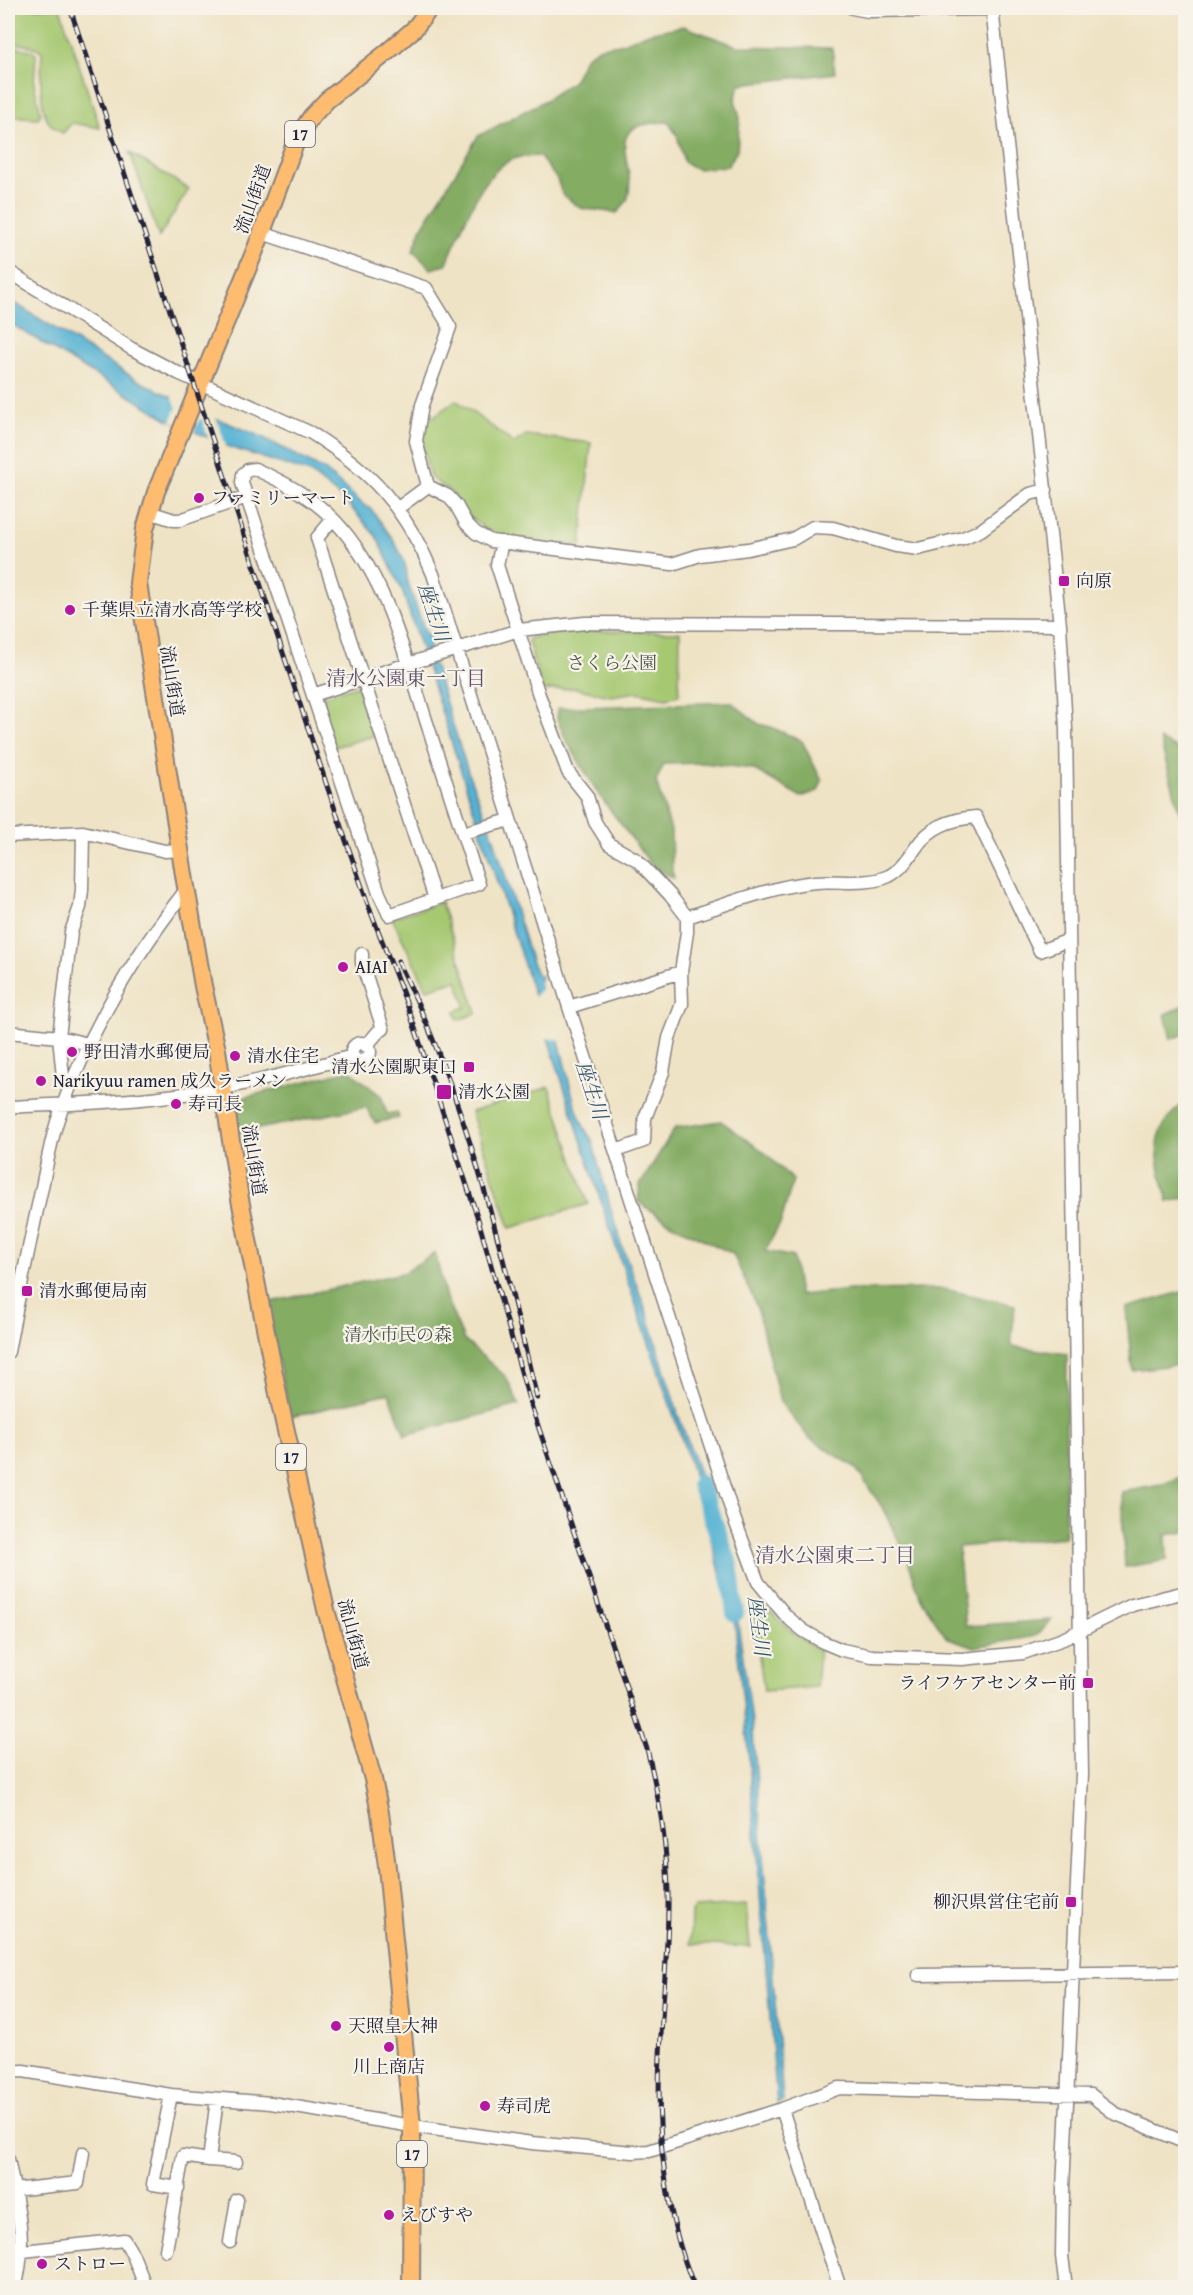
<svg xmlns="http://www.w3.org/2000/svg" width="1193" height="2295" font-family="'Gentium Book Plus','Noto Serif JP',serif">
	<rect width="100%" height="100%" fill="#f7f3e8"/>
	<filter id="ink" filterUnits="userSpaceOnUse"><feTurbulence type="fractalNoise" baseFrequency=".0167" numOctaves="2"/><feDisplacementMap in="SourceGraphic" scale="12" xChannelSelector="R" yChannelSelector="G"/><feConvolveMatrix kernelMatrix="1 2 1 2 8 2 1 2 1" color-interpolation-filters="sRGB"/></filter>
	<filter id="wash" filterUnits="userSpaceOnUse"><feTurbulence type="fractalNoise" baseFrequency=".008" numOctaves="4" result="noise"/><feDisplacementMap in="SourceGraphic" scale="24" xChannelSelector="R" yChannelSelector="G"/><feGaussianBlur stdDeviation="1.35" result="paint"/><feColorMatrix in="noise" values="0 0 0 0 0 0 0 0 0 0 0 0 0 0 0 0 0 1.4 0 .05"/><feComposite in="paint" operator="in"/></filter>
	<g filter="url(#wash)">
		<rect width="100%" height="100%" fill="#efe3c5"/>
		<path fill="#a6c871" stroke="#647556" stroke-width="1.5" d="M 8,8 L 60,8 L 100,128 L 72,123 L 63,133 C 59,131 54,128 51,125 C 38,111 41,70 42,52 L 37,48 L 8,41 Z
			M 8,45 L 32,51 L 36,54 L 34,84 L 41,114 L 38,118 L 8,116 Z
			M 130,153 L 189,189 L 159,237 Z
			M 456,400 L 514,443 L 526,435 L 591,443 L 581,546 L 495,537 L 466,514 L 451,492 L 430,477 L 422,444 L 422,425 Z
			M 590,631 L 680,632 L 679,695 L 666,698 L 637,692 L 611,696 L 574,688 L 542,691 L 528,641 L 529,638 L 561,632 Z
			M 358,685 L 362,687 L 377,735 L 334,747 L 320,703 L 324,696 Z
			M 441,902 L 477,1013 L 458,1020 L 455,1011 L 466,1007 L 457,980 L 427,989 L 392,918 Z
			M 549,1087 L 588,1204 L 510,1228 L 471,1112 Z
			M 764,1605 L 794,1634 L 819,1650 L 816,1687 L 764,1691 L 752,1608 Z
			M 746,1905 L 750,1947 L 690,1944 L 691,1912 L 694,1908 Z"/>
		<path fill="#84ac63" stroke="#53674f" stroke-width="1.5" d="M 683,26 L 737,46 L 832,48 L 835,73 L 740,84 L 735,100 L 740,118 L 737,150 L 728,166 L 697,169 L 684,162 L 677,135 L 668,122 C 596,123 638,162 628,197 C 627,202 621,208 617,213 L 580,208 L 562,194 L 557,179 L 539,156 C 532,157 523,156 516,158 C 481,168 460,234 446,265 L 431,269 L 413,251 L 422,227 L 478,136 L 544,101 L 573,81 L 586,56 L 601,47 L 620,44 L 649,33 Z
			M 731,702 L 759,724 L 771,727 L 802,741 L 822,781 L 818,791 L 801,797 L 753,769 L 704,763 L 664,764 L 656,782 L 671,830 L 672,870 L 674,878 L 653,867 L 599,795 L 566,740 L 557,719 L 558,708 Z
			M 1160,740 L 1185,753 L 1185,832 Z
			M 1185,1005 L 1185,1034 L 1171,1039 L 1165,1014 Z
			M 349,1070 L 381,1096 L 387,1114 L 397,1112 L 399,1118 L 375,1123 L 366,1107 L 238,1133 L 234,1104 L 242,1098 Z
			M 1185,1102 L 1185,1198 L 1168,1202 C 1157,1161 1146,1131 1185,1102 Z
			M 721,1121 L 763,1151 L 793,1180 L 781,1222 L 765,1251 L 793,1257 L 799,1295 L 851,1290 L 944,1289 L 1015,1305 L 1011,1346 L 1067,1354 L 1065,1537 L 958,1547 L 966,1626 L 1052,1620 L 1036,1636 L 975,1647 L 946,1637 L 920,1597 L 908,1560 L 882,1507 L 855,1467 L 809,1438 L 780,1402 L 757,1307 L 733,1254 L 670,1223 L 638,1202 L 640,1185 L 675,1128 Z
			M 435,1253 L 446,1298 L 464,1340 L 506,1377 L 519,1405 L 405,1435 L 389,1393 L 290,1417 L 266,1303 L 403,1273 Z
			M 1185,1291 L 1185,1374 L 1182,1364 L 1132,1370 L 1126,1308 Z
			M 1185,1475 L 1185,1532 L 1166,1535 L 1167,1560 L 1125,1567 L 1121,1492 L 1161,1485 Z"/>
		<path fill="#55b2d3" stroke="#3c6a87" stroke-width="1.5" d="M 8,299 L 137,380 L 215,418 L 260,436 L 326,471 L 365,506 L 370,508 C 383,525 410,558 407,581 L 425,632 L 431,640 L 429,648 L 440,684 L 469,775 L 494,839 L 531,960 L 538,976 L 541,976 L 539,984 C 546,1004 553,1023 559,1042 C 568,1073 573,1114 592,1140 L 613,1217 L 619,1233 L 620,1241 L 647,1313 L 678,1414 L 705,1490 L 735,1601 L 752,1722 L 783,2101 L 777,2103 L 749,1759 L 735,1626 L 690,1463 L 615,1244 L 402,590 L 376,536 L 346,502 L 310,473 L 229,447 L 169,420 L 8,322 Z"/>
		<path fill="#efe3c5" d="M 171,393 L 215,414 L 227,449 L 209,441 L 202,419 L 199,420 L 194,432 L 171,421 L 177,408 Z
			M 543,985 L 560,1037 L 561,1040 L 546,1038 L 532,998 L 539,992 Z"/>
		<g fill="none" stroke-linecap="round" stroke-linejoin="round">
			<path stroke="#55b2d3" stroke-width="18" d="M 700,1484 L 729,1564 L 735,1613"/>
		</g>
	</g>
	<g filter="url(#ink)">
		<g fill="none" stroke-linecap="round" stroke-linejoin="round">
			<g stroke="#888280" stroke-width="15">
				<path id="minor" d="M 852,8 L 868,11 L 992,9
					M 992,8 L 1060,625 L 1066,729 L 1082,1774 L 1063,2189 L 1062,2256 L 1066,2288
					M 262,233 L 426,288 L 450,327 L 422,405 L 416,441 L 428,486 L 448,496 L 456,505 L 466,523 L 476,533 L 491,541 L 672,564 L 700,555 L 748,549 L 793,539 L 813,527 L 833,528 L 896,546 L 918,549 L 963,538 L 981,530 L 1030,494 L 1046,490
					M 8,271 L 132,349 L 178,373 L 311,433 C 372,471 405,508 433,574 L 569,1007 L 734,1518 L 758,1582 L 787,1617 L 804,1631 L 823,1642 L 842,1650 L 872,1656 L 962,1659 L 1023,1653 L 1063,1639 L 1132,1605 L 1186,1592
					M 255,469 C 284,482 312,497 335,521 C 384,573 403,648 424,714 C 443,771 461,828 479,884 L 389,915 L 379,893 L 242,483 L 243,474 L 248,470 Z
					M 398,508 L 428,486
					M 149,512 L 174,520 L 180,520 L 247,497
					M 333,519 L 317,538 L 435,899
					M 502,542 L 497,565 L 539,695 L 568,772 L 587,796 L 595,822 L 609,844 L 637,860 L 670,895 L 687,917 L 687,932 L 681,972 L 682,1004 L 669,1038 L 663,1072 L 645,1118 L 644,1141 L 616,1151
					M 313,695 L 408,664 L 519,630 L 585,623 L 1060,625
					M 463,833 L 510,820
					M 8,836 L 83,832
					M 687,917 C 728,904 772,886 816,882 C 838,880 867,886 889,876 C 901,870 909,857 917,846 C 931,826 952,819 976,817 L 1040,951 L 1069,940
					M 362,954 L 362,963 L 383,1029 L 378,1032 L 366,1046
					M 569,1007 L 681,972
					M 8,1032 L 59,1037 L 88,1044
					M352 1052a9 9 0 1 1 18 0a9 9 0 1 1-18 0Z
					M 72,1083 L 63,1077 L 59,1037 L 71,932 L 80,907 L 82,890 L 83,832 L 165,851 L 180,850
					M 8,1107 C 69,1104 131,1102 191,1093 C 246,1086 300,1070 353,1056
					M 8,1352 C 18,1297 30,1242 42,1187 C 47,1164 51,1138 59,1116 C 88,1034 132,958 186,890
					M 918,1975 L 1186,1972
					M 8,2072 L 23,2071 L 171,2095 L 271,2103 L 412,2126 L 532,2143 L 633,2152 L 649,2151 L 782,2109 L 839,2088 L 1091,2095 L 1114,2113 L 1186,2143
					M 171,2095 L 153,2184 L 178,2188
					M 217,2099 L 209,2160 L 236,2162
					M 782,2109 L 840,2288
					M 8,2159 C 17,2206 28,2240 15,2288
					M 13,2190 L 78,2183 L 83,2153
					M 230,2242 L 237,2200
					M 166,2250 L 183,2156 L 209,2160
					M 23,2251 L 124,2240 L 133,2255 L 146,2288"/>
			</g>
			<g stroke="#888280" stroke-width="20">
				<path id="major" d="M 411,2288 L 412,2126 L 387,1867 L 380,1813 L 373,1779 L 326,1610 L 280,1404 L 240,1199 L 217,1050 L 203,986 L 185,881 L 138,583 L 145,529 L 156,492 L 256,248 L 297,138 L 312,116 L 327,100 L 385,54 L 414,29 L 430,8"/>
			</g>
			<use href="#minor" stroke="#fff" stroke-width="12"/>
			<use href="#major" stroke="#fdbc70" stroke-width="16"/>
			<g stroke="#22223b" stroke-width="5">
				<path id="rail" d="M 70,8 L 328,789 L 370,910 L 408,1007 L 478,1219 L 528,1396 L 647,1749 C 659,1796 667,1844 668,1893 C 669,1947 662,2001 660,2056 C 656,2132 665,2217 695,2288
					M 398,961 C 466,1098 502,1249 537,1398"/>
			</g>
			<use href="#rail" stroke="#f7f3e8" stroke-width="3" stroke-dasharray="9" stroke-linecap="butt"/>
		</g>
	</g>
	<g fill="#b5179e" stroke="#f7f3e8" stroke-width="2">
		<circle cx="199" cy="498" r="6"/>
		<rect x="1058" y="575" width="12" height="12" rx="3"/>
		<circle cx="70" cy="610" r="6"/>
		<circle cx="343" cy="967" r="6"/>
		<circle cx="72" cy="1052" r="6"/>
		<circle cx="235" cy="1056" r="6"/>
		<rect x="463" y="1061" width="12" height="12" rx="3"/>
		<circle cx="41" cy="1081" r="6"/>
		<rect x="436" y="1084" width="16" height="16" rx="3"/>
		<circle cx="176" cy="1104" r="6"/>
		<rect x="21" y="1285" width="12" height="12" rx="3"/>
		<rect x="1082" y="1677" width="12" height="12" rx="3"/>
		<rect x="1065" y="1896" width="12" height="12" rx="3"/>
		<circle cx="336" cy="2026" r="6"/>
		<circle cx="389" cy="2047" r="6"/>
		<circle cx="485" cy="2106" r="6"/>
		<circle cx="389" cy="2215" r="6"/>
		<circle cx="42" cy="2264" r="6"/>
	</g>
	<g text-anchor="middle" stroke-width="4.5" stroke-linejoin="round" paint-order="stroke">
		<g fill="#f7f3e8" stroke="#62616f" stroke-width="1.5">
			<rect x="285" y="121" width="30" height="26" rx="4.5"/>
			<rect x="276" y="1444" width="30" height="26" rx="4.5"/>
			<rect x="397" y="2141" width="30" height="26" rx="4.5"/>
		</g>
		<g font-size="16" font-weight="bold" fill="#22223b">
			<text x="300" y="140">17</text>
			<text x="291" y="1463">17</text>
			<text x="412" y="2160">17</text>
		</g>
		<g font-size="18" fill="#22223b" stroke="#f7f3e8">
			<text transform="translate(253 199) rotate(-70)" y="6">流山街道</text>
			<text transform="translate(172 681) rotate(81)" y="6">流山街道</text>
			<text transform="translate(254 1160) rotate(81)" y="6">流山街道</text>
			<text transform="translate(353 1634) rotate(75)" y="6">流山街道</text>
		</g>
		<g font-size="18" fill="#22223b" stroke="#f7f3e8" text-anchor="start">
			<text x="211" y="504">ファミリーマート</text>
			<text x="1076" y="587">向原</text>
			<text x="82" y="616">千葉県立清水高等学校</text>
			<text x="355" y="973">AIAI</text>
			<text x="84" y="1058">野田清水郵便局</text>
			<text x="247" y="1062">清水住宅</text>
			<text x="457" y="1073" text-anchor="end">清水公園駅東口</text>
			<text x="53" y="1087">Narikyuu ramen 成久ラーメン</text>
			<text x="458" y="1098">清水公園</text>
			<text x="188" y="1110">寿司長</text>
			<text x="39" y="1297">清水郵便局南</text>
			<text x="1076" y="1689" text-anchor="end">ライフケアセンター前</text>
			<text x="1059" y="1908" text-anchor="end">柳沢県営住宅前</text>
			<text x="348" y="2032">天照皇大神</text>
			<text x="389" y="2073" text-anchor="middle">川上商店</text>
			<text x="497" y="2112">寿司虎</text>
			<text x="401" y="2221">えびすや</text>
			<text x="54" y="2270">ストロー</text>
		</g>
		<g font-size="18" fill="#4a544b" stroke="#f7f3e8">
			<text x="612" y="669">さくら公園</text>
			<text x="398" y="1341">清水市民の森</text>
		</g>
		<g font-size="20" font-style="italic" fill="#345470" stroke="#f7f3e8">
			<text transform="translate(434 612) rotate(72)" y="7">座生川</text>
			<text transform="translate(592 1090) rotate(72)" y="7">座生川</text>
			<text transform="translate(759 1626) rotate(83)" y="7">座生川</text>
		</g>
		<g font-size="20" fill="#5c506d" stroke="#f7f3e8">
			<text x="406" y="685">清水公園東一丁目</text>
			<text x="835" y="1562">清水公園東二丁目</text>
		</g>
	</g>
	<rect width="1193" height="2295" fill="none" stroke="#f7f3e8" stroke-width="30"/>
</svg>
